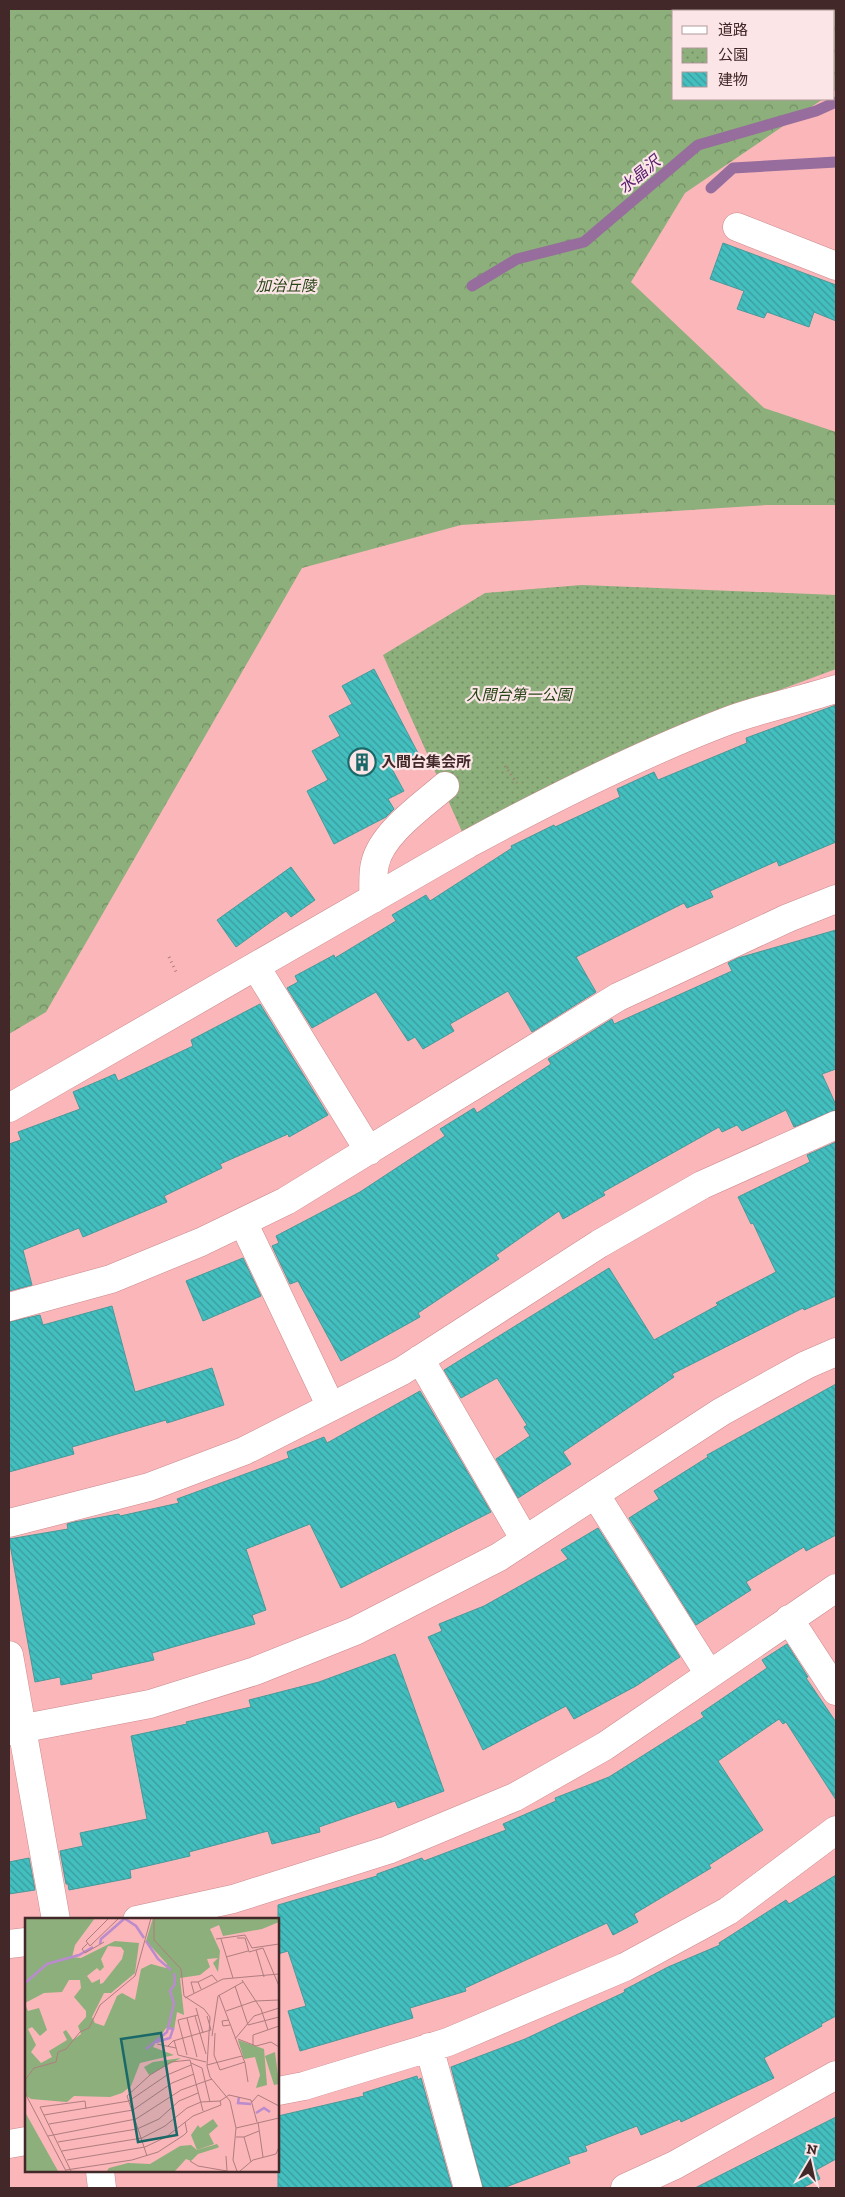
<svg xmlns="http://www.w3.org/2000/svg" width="845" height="2197" font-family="'Zilla Slab','Noto Sans JP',serif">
	<defs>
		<pattern id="forest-crowns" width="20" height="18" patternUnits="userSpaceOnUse" patternTransform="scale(1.25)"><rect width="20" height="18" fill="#8caf7b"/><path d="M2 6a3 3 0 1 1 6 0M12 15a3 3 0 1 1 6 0" fill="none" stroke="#748e65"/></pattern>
		<pattern id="park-dots" width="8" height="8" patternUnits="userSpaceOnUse" patternTransform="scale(1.25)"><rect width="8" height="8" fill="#8caf7b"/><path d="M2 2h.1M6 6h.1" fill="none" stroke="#748e65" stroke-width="1.8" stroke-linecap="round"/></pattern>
		<pattern id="building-back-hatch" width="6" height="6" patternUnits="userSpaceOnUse" patternTransform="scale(1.25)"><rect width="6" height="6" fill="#43bfc0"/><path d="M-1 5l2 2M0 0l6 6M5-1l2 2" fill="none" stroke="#3a9b9c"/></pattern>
	</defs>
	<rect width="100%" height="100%" fill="#fab6b9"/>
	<path fill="url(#forest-crowns)" d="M 9,9 L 836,9 L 836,90 L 834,91 L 834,11 L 674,11 L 674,99 L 823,99 L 685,193 L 631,282 L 764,408 L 836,432 L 836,505 L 766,505 L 461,525 L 302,568 L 46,1012 L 9,1034 Z"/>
	<path fill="url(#park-dots)" d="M 582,585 L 836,595 L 836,669 L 742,704 L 464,836 L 383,655 L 485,593 Z"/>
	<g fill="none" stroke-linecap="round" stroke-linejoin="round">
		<path stroke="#966d9c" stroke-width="11" d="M 711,188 L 733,168 L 836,162
			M 472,286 L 517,259 L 584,242 L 698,145 L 816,111 L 836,102"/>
	</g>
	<path fill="url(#building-back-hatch)" stroke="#489a9a" d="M 723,243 L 836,285 L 836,321 L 814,312 L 809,327 L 767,312 L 764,318 L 737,309 L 744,291 L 710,279 Z
		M 374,669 L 419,755 L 392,769 L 404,791 L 388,799 L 394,809 L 386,817 L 334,844 L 307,791 L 328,780 L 312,751 L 340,736 L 329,716 L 352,704 L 342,686 Z
		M 836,705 L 836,842 L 779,866 L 777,861 L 710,891 L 713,897 L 687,908 L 684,903 L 576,957 L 596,992 L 532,1032 L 508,991 L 450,1024 L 454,1031 L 423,1049 L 415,1037 L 408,1041 L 376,992 L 312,1028 L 287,988 L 298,982 L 295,976 L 334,955 L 335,958 L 396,921 L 392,915 L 426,895 L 430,901 L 512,848 L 511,846 L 554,825 L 555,827 L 620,797 L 617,789 L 654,772 L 658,780 L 747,743 L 746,738 Z
		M 291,867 L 315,900 L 291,917 L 286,911 L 236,947 L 217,920 Z
		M 836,930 L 836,1069 L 822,1074 L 836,1105 L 836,1110 L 794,1127 L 786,1110 L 742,1131 L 737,1125 L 722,1132 L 719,1127 L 603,1192 L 605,1195 L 563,1219 L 559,1211 L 496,1255 L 499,1259 L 418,1313 L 420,1317 L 341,1361 L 298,1281 L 290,1284 L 272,1246 L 279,1243 L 276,1236 L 360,1192 L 445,1136 L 440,1129 L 474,1108 L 477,1113 L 551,1064 L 548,1059 L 612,1019 L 614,1024 L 732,971 L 728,963 L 738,958 Z
		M 260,1004 L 328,1115 L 289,1137 L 288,1134 L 220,1164 L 222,1168 L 164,1196 L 167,1202 L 83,1237 L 79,1228 L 23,1250 L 32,1285 L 9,1291 L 9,1144 L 21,1140 L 18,1132 L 80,1109 L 73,1092 L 115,1074 L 118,1081 L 193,1046 L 191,1040 Z
		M 836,1142 L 836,1296 L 804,1310 L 803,1308 L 672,1374 L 674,1377 L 563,1452 L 571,1464 L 518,1498 L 496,1459 L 530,1436 L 524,1427 L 527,1425 L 497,1378 L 461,1398 L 444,1370 L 609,1268 L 654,1340 L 718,1305 L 716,1303 L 776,1272 L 753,1223 L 751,1224 L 738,1197 L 810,1162 L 807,1155 Z
		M 243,1258 L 261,1296 L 203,1321 L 186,1281 Z
		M 112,1306 L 135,1392 L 212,1368 L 224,1405 L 167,1423 L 166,1420 L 72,1447 L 74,1454 L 9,1472 L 9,1322 L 40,1315 L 43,1325 Z
		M 836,1384 L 836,1535 L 806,1551 L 804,1547 L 746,1582 L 751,1590 L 696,1625 L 629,1518 L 659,1499 L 654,1491 L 708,1457 L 707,1455 Z
		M 420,1391 L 491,1512 L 341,1588 L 310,1524 L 246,1549 L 266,1610 L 252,1615 L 255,1624 L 152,1653 L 154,1660 L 91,1674 L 92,1679 L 61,1685 L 60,1677 L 35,1682 L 9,1539 L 68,1529 L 67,1524 L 74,1522 L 119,1514 L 120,1516 L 179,1503 L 177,1499 L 289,1458 L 287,1452 L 324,1437 L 327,1443 Z
		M 598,1528 L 680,1657 L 636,1686 L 574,1719 L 566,1706 L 483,1750 L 428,1637 L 442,1631 L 439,1624 L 484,1606 L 568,1559 L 561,1550 Z
		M 787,1644 L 808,1677 L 806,1678 L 836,1722 L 836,1800 L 786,1722 L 783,1724 L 779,1719 L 718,1761 L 763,1830 L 709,1865 L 711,1868 L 634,1914 L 638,1922 L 613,1935 L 607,1923 L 465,1988 L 466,1991 L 410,2008 L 413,2018 L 300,2051 L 288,2011 L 306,2006 L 288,1951 L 278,1954 L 278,1905 L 377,1876 L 377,1874 L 422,1858 L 424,1861 L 506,1830 L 503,1824 L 556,1801 L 555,1798 L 609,1777 L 704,1717 L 701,1713 L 767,1668 L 762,1660 Z
		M 395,1654 L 444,1791 L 398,1808 L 395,1801 L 319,1827 L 320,1832 L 272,1844 L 268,1831 L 189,1852 L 190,1856 L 130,1870 L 131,1878 L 69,1890 L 68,1884 L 66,1884 L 60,1851 L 83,1846 L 80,1833 L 147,1819 L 131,1736 L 187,1724 L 186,1722 L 251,1707 L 249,1700 L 319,1682 Z
		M 29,1858 L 35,1890 L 9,1894 L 9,1862 Z
		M 836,1875 L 836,2016 L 821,2024 L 822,2026 L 764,2058 L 774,2078 L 681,2122 L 680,2119 L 641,2135 L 637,2126 L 585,2146 L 587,2151 L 568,2157 L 570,2163 L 503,2188 L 483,2188 L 451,2067 L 525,2039 L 625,1992 L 624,1990 L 668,1967 L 720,1945 L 719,1943 L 786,1900 L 789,1904 Z
		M 417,2076 L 418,2080 L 421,2078 L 452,2188 L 278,2188 L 278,2116 L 364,2096 L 363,2093 Z
		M 836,2117 L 836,2159 L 816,2170 L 820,2179 L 802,2188 L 695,2188 Z"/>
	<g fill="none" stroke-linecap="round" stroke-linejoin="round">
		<g stroke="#cb8b8e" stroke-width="29">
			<path id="minor" d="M 737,227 L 836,266
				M 373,899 C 374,887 372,875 375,864 C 381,834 422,806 445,786
				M 256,967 L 369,1151
				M 9,1108 L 468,844 C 553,798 640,754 730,720 C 764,708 801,700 836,689
				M 243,1222 L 331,1407
				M 9,1307 L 111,1279 L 201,1242 L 286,1201 L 618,997 L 788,918 L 836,899
				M 420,1359 L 525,1540
				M 595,1494 L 709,1674
				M 9,1523 L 149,1487 L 244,1451 L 402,1371 L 599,1244 L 702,1185 L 836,1125
				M 789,1619 L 836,1691
				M 9,1655 L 56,1920
				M 9,1731 L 150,1704 L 255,1671 L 355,1631 L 499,1557 L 721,1412 L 806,1365 L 836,1352
				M 137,1920 L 233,1899 L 388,1850 L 515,1797 L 605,1746 L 836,1588
				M 9,1944 L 26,1942
				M 429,2047 L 468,2188
				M 278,2091 L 304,2086 L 448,2042 L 625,1967 L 728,1911 L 836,1830
				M 9,2144 L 26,2141
				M 100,2171 L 102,2188
				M 625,2188 L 675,2165 L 836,2075"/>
		</g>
		<path stroke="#a9787a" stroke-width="3" stroke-dasharray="1 4" stroke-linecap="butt" d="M 505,766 L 517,783
			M 169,957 L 177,974"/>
		<use href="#minor" stroke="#fff" stroke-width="28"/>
	</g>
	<defs>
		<g id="building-ring" transform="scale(1.4375)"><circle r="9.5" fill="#fbe5e6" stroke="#1b6869" stroke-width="1.5"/><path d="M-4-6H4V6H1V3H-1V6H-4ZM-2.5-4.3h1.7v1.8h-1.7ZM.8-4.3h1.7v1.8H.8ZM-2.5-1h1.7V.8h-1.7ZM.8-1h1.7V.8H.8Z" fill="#1b6869"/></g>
	</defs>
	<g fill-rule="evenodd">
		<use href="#building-ring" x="362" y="762"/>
	</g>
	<g text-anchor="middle" stroke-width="4.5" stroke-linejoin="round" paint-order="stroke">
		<g font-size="15" font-style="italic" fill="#264415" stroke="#fbe5e6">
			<text x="286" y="291">加治丘陵</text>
			<text x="519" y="700">入間台第一公園</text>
		</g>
		<g font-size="15" font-weight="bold" fill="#422829" stroke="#fbe5e6" text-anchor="start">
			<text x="381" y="767">入間台集会所</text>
		</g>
		<g font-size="16" font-style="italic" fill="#561b6a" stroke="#fbe5e6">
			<text transform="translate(639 174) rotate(-40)" y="6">水晶沢</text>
		</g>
	</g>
	<g transform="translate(25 1918)">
		<rect width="254" height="254" fill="#fab6b9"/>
		<path d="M 0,0 L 70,0 L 50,27 L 47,39 L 56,40 L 90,23 L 114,25 L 110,55 L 86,75 L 79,75 L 67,99 L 70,105 L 79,108 L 92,78 L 97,75 L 110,82 L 116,51 L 126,46 L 141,50 L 142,46 L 121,23 L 128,0 L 254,0 L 254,4 L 237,11 L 198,18 L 194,7 L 185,11 L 195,33 L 193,54 L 188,45 L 193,40 L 182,41 L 185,49 L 175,57 L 155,60 L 159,97 L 152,94 L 149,112 L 141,110 L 128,129 L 149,137 L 115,145 L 106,168 L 97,175 L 85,179 L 49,178 L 42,184 L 6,181 L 0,177 L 0,86 L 3,93 L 14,90 L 22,112 L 15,118 L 7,109 L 3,111 L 11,127 L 6,134 L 16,145 L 27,139 L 24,133 L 42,122 L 38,114 L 41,112 L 48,122 L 56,116 L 53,108 L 61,99 L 61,93 L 49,79 L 56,70 L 55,62 L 44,62 L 37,74 L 19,75 L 0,85 ZM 83,28 L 96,29 L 99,33 L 97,41 L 78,65 L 75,66 L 75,61 L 67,65 L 62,58 L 72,50 L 75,53 L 79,49 L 76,41 ZM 213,122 L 239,131 L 242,167 L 231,170 L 235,157 L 230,139 L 219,141 ZM 0,194 L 33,253 L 0,253 ZM 192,226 L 194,229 L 192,230 L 173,236 L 166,243 L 161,241 L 150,253 L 82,253 L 84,250 L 103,245 L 125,246 L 155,228 L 166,227 L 172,232 Z" fill="#8caf7b" fill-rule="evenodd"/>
		<path d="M 250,134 L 254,166 L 249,167 L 240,138 ZM 188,201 L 193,208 L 184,216 L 189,226 L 172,232 L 166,217 L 173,207 L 175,210 Z" fill="#8caf7b"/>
		<path d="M 156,140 L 124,157 L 119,149 L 128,144 Z" fill="#8caf7b"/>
		<path fill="none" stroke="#ba8bcd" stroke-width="2.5" d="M 99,0 L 111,8 L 119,20M 121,23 L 133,41 L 146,52M 75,26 L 76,21 L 99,1M 0,65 L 22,46 L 54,37 L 68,29M 131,124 L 145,120 L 148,111 L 143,110M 121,131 L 142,114 L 149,85 L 145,73 L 150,66 L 149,55M 214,179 L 213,185 L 226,186M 231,195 L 239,190 L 245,194"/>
		<path fill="none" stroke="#b07d7f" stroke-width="1" d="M 84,0 L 61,23 L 65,28 L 94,0M 129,0 L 129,22 L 156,51 L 159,78 L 179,91 L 185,99 L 182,148 L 185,159 L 205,183 L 211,210 L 208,242 L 212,253M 212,20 L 220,20 L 224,34 L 238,30 L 254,68M 191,21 L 220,17 L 227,30 L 254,26M 196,21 L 208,60M 63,25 L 57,31 L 60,35 L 79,24M 231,32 L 239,59M 201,39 L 223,33M 217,62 L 236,91 L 243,112M 173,64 L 187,57 L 192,63M 210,68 L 223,107M 169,75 L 166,64 L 173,64 L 176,71M 194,77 L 220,145 L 223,164M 160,80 L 198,61 L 254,56M 171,90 L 178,115M 201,93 L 230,83 L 254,82M 170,98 L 181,136M 162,100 L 172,139M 204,102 L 197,103 L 198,108 L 205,107M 223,107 L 254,99M 190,115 L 189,137 L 195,152 L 220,144M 187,118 L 193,78 L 218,64M 210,121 L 229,98 L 254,90M 213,121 L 231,128 L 246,124 L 254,129M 149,122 L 153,137 L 181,144M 132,126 L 151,130M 228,127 L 228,117 L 254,108M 143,128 L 148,123 L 186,112 L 182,98M 162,137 L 153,102 L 173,97M 166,145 L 177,150 L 180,163M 182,147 L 217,138M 0,162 L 9,150 L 31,144 L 33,134 L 41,131 L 55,114 L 64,110 L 75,87 L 110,58 L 126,0M 180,163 L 185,184M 0,168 L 1,177 L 41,253M 227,184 L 233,177 L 254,188M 19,197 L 104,183 L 142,157 L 166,147M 233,204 L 238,239M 24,206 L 108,192 L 147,165 L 169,156M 211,210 L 254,200M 23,218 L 111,201 L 156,172 L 187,161M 211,219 L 219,219 L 226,244M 219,219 L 234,213M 33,224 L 112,211 L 134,201 L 154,183 L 173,175M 37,233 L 117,220 L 140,208 L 162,190 L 176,184 L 195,183 L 204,177 L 226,182 L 232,204M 122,238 L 102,178 L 125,157 L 146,144 L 165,142 L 178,193M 201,238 L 202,253M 42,242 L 120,229 L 141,219 L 168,198 L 196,187 L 195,183M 165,243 L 173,248 L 202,253M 41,252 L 107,242 L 133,234 L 159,217 L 162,214 L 160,204M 46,253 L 15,189 L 60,183 L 61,191M 215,253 L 228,242 L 251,236 L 254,229"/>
		<path fill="#1b6869" fill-opacity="0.15" stroke="#1b6869" stroke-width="2.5" d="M 136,115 L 152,217 L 113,224 L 96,121 Z"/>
		<rect width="254" height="254" fill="none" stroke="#422829" stroke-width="2.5"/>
	</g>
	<rect width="845" height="2197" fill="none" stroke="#422829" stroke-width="20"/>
	<rect x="672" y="10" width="162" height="90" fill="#fbe5e6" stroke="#b1999a"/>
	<rect x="682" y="26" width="25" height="8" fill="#ffffff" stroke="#b1999a"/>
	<text x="718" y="35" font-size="15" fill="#422829">道路</text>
	<rect x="682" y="48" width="25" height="15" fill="url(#park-dots)" stroke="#b1999a"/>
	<text x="718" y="60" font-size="15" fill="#422829">公園</text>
	<rect x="682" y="72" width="25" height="15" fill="url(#building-back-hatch)" stroke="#b1999a"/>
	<text x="718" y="85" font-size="15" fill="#422829">建物</text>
	<g transform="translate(810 2162) rotate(9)" stroke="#fbe5e6" stroke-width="4" paint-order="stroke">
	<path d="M0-4L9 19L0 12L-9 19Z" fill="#422829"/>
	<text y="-8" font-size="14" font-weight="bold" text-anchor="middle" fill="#422829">N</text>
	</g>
</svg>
